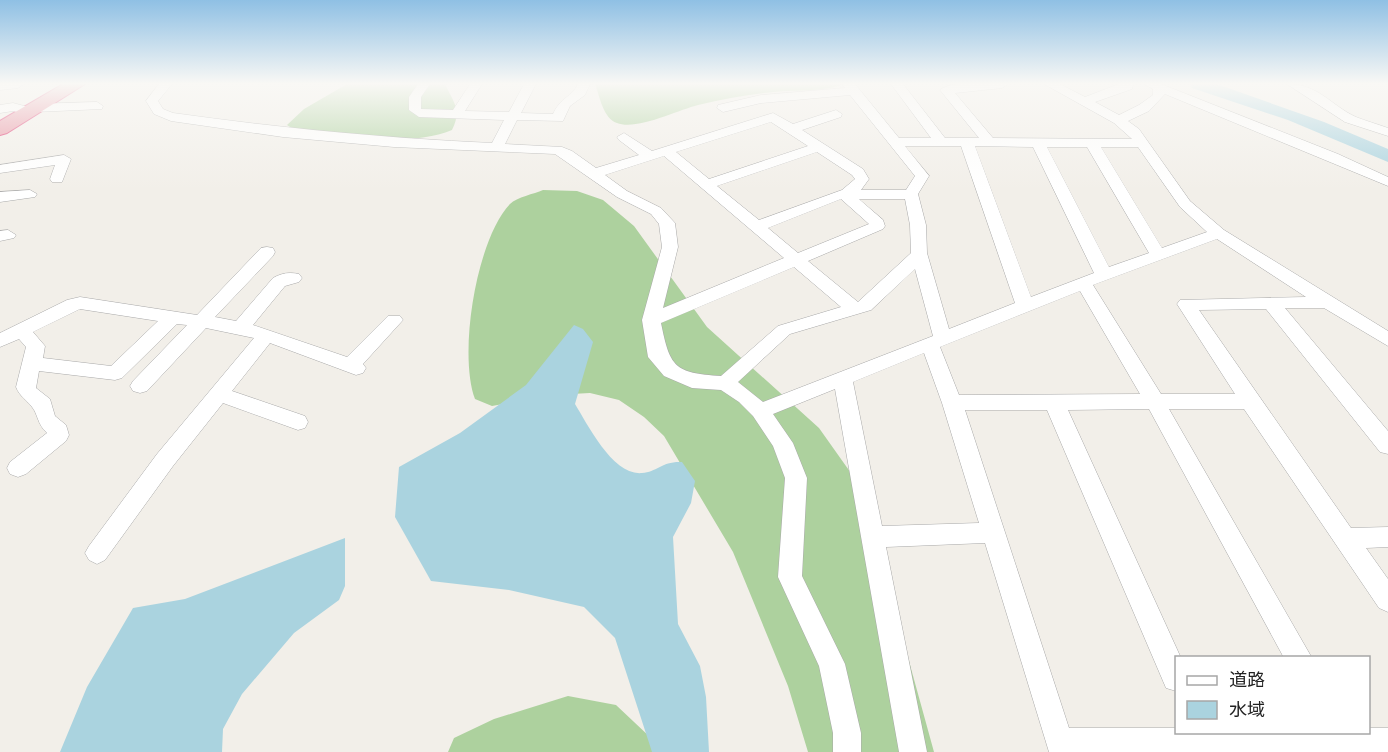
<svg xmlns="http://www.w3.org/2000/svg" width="1388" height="752" font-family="'Work Sans','Noto Sans JP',sans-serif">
	<rect width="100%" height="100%" fill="#f2efe9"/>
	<path fill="#add19e" d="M 347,84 L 445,84 C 454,103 462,110 452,130 C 404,149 343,134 293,129 L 287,125 L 304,109 Z
		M 595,84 L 845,84 C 825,91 806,90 785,91 C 755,93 727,98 698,105 C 678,110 636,131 617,123 C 603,118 600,97 595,84 Z
		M 543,190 L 577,191 L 603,200 L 634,226 L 707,327 L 819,428 L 875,507 L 885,574 L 934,752 L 808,752 L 788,686 L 733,552 L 664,436 L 644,417 L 619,400 L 590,393 L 553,395 L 492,406 L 475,399 C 458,354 476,240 510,204 C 517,197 534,194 543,190 Z
		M 568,696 L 616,705 L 651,738 L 656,752 L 448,752 L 454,738 L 494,719 Z"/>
	<path fill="#aad3df" d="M 574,325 L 583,329 L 593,342 L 575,404 C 588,425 613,476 642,473 C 657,472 662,461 682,462 L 695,481 L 691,503 L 673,537 L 678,624 L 700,666 L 706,697 L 709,752 L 652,752 L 615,638 L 584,607 L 509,590 L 431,581 L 395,517 L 399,467 L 460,433 L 526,385 Z
		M 345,538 L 345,586 L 339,600 L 294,633 L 242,694 L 223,729 L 222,752 L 60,752 L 87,687 L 133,608 L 185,599 Z"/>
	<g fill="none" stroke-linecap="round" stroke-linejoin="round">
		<path fill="#aad3df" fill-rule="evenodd" d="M 1190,84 L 1216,84 L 1228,88 L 1324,122 L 1388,149 L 1388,162 L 1288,120 L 1192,88 Z"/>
		<g stroke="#a9a9a9" stroke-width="1">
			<path id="minor" d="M 0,84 L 24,84 L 18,88 L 0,90 Z
				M 159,84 L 172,84 L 158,101 L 163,109 L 173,113 C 279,128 384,138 492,143 L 504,120 L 419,117 L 409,110 L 409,97 L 418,84 L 430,84 L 421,97 L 421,109 L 453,110 L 470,84 L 482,84 L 465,111 L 509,112 L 524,84 L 536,84 L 521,113 L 553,114 C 560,98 573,96 578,84 L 590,84 L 585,95 L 570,106 L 563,121 L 517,120 L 505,144 L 562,147 L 572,151 L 596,168 L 639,155 L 619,140 L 617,137 L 624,133 L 652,151 L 773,113 L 793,124 L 836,110 L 842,114 L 841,117 L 802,130 L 863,169 L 869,179 L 861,190 L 906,190 L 915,176 L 850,95 L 761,103 L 723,112 L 717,108 L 718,105 L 761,95 L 845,88 L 842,84 L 855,84 L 899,138 L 931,138 L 891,84 L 903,84 L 945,138 L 979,138 L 940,90 C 951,80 992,84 1008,84 L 1002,88 L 955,93 L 993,138 L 1132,139 L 1114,123 L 1044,84 L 1060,84 L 1085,97 L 1119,84 L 1133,84 L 1132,89 L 1095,102 L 1119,115 L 1139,105 L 1153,95 L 1153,89 L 1144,84 L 1161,84 L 1338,154 L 1388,177 L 1388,186 L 1165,94 L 1149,111 L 1128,121 L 1139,129 L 1190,201 L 1224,230 L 1388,331 L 1388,346 L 1324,308 L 1285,308 L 1388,431 L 1388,454 L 1380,452 L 1266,309 L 1199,310 L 1351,528 L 1388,527 L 1388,547 L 1366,548 L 1388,579 L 1388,612 L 1379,608 L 1244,409 L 1169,409 L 1312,658 L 1284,658 L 1149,409 L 1068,410 L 1181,658 L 1176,658 L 1176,691 L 1166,688 L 1047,410 L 965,410 L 1069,728 L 1176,728 L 1176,732 L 1368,732 L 1368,728 L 1388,728 L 1388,752 L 1049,752 L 985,543 L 886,547 L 927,752 L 899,752 L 835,389 L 773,414 L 793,443 L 807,478 L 802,576 L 845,664 L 861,733 L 861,752 L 833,752 L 833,733 L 819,666 L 778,577 L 785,478 L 773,446 L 753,416 L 739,402 L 721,390 L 692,388 L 664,376 L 648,357 L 642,320 L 662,247 L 659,224 L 651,214 L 617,197 L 555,154 L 394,147 L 283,137 L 171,121 L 154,114 L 146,101 ZM 771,122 L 808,146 L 709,179 L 676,152 ZM 905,146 L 961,146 L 1015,303 L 949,329 L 927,253 L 926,225 L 918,194 L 929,176 ZM 975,146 L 1033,147 L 1094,273 L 1031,297 ZM 1047,147 L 1087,147 L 1149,253 L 1109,267 ZM 1101,147 L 1138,147 L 1180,207 L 1207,232 L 1162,248 ZM 817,152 L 852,175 L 855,179 L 842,190 L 759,220 L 717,186 ZM 664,156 L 784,258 L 663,308 L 678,247 L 675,223 L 661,208 L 627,191 L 605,175 ZM 841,199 L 869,224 L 798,253 L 768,228 ZM 859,199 L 905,199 L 910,225 L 911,253 L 858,302 L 808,261 L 883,229 L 885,226 L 883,220 ZM 1217,239 L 1306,297 L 1180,300 L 1177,304 L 1235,394 L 1161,394 L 1093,285 ZM 794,267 L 841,307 L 778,326 L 721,376 C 674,373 670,367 661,323 ZM 915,269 L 933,336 L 763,402 L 738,382 L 790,334 L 871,310 ZM 1080,291 L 1140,394 L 959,395 L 940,347 ZM 924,353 L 942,403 L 979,523 L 882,526 L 853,382 Z
				M 1287,84 C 1319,84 1330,105 1356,117 C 1366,121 1377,124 1388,128 L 1388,136 L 1345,122 Z
				M 97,102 L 103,106 L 102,109 L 34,112 L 28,115 L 13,111 L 0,113 L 0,105 L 13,103 L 28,107 L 34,104 Z
				M 64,155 L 71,159 L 62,182 L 52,182 L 50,179 L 55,165 L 0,173 L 0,165 Z
				M 30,190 L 37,194 L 35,197 L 0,202 L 0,192 Z
				M 8,230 L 16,235 L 14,238 L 0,241 L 0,231 Z
				M 267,247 L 273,248 L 275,252 L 273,256 L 215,317 L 236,321 L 273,278 C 282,273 289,272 299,274 L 302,278 L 299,282 L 285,286 L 253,325 L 347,357 L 388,316 L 400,316 L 403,320 L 363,364 L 366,368 L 363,373 L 356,375 L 270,343 L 232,391 L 305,416 L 308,422 L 305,428 L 298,430 L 223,403 L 173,466 L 105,560 L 97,564 L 89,560 L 85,553 L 89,546 L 157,454 L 254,338 L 206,328 L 147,391 L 140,393 L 133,391 L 130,386 L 133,381 L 187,325 L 177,324 L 122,378 L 115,380 L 39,371 L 36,388 L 50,399 L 55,416 L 66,425 L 69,435 L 66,441 L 26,474 L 18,477 L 10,474 L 7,468 L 10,462 L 47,433 C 37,424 38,414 32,407 C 26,399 20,397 16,387 L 26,347 L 19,339 L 0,347 L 0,333 L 67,300 L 80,297 L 197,315 L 261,248 ZM 80,309 L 158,321 L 111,366 L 43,358 L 45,346 L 33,332 Z"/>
		</g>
		<g stroke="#dc2a67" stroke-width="2">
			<path id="highway" d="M 63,84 L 85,84 L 7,133 L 0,135 L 0,121 Z"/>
		</g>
		<use href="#minor" fill="#fff" fill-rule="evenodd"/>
		<use href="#highway" fill="#e892a2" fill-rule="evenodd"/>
	</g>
	<linearGradient id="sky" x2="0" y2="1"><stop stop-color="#8fc0e4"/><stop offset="0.44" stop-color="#f9f8f5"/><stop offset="1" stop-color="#f9f8f5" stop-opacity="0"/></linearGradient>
	<rect width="1388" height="190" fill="url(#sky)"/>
	<rect x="1175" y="656" width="195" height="78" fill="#ffffff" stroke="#a7a7a7" stroke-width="1.5"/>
	<rect x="1187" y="676" width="30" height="9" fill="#ffffff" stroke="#a7a7a7" stroke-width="1.5"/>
	<text x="1229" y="686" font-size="18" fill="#222222">道路</text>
	<rect x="1187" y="701" width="30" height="18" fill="#aad3df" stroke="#a7a7a7" stroke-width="1.5"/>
	<text x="1229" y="716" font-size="18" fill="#222222">水域</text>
</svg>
